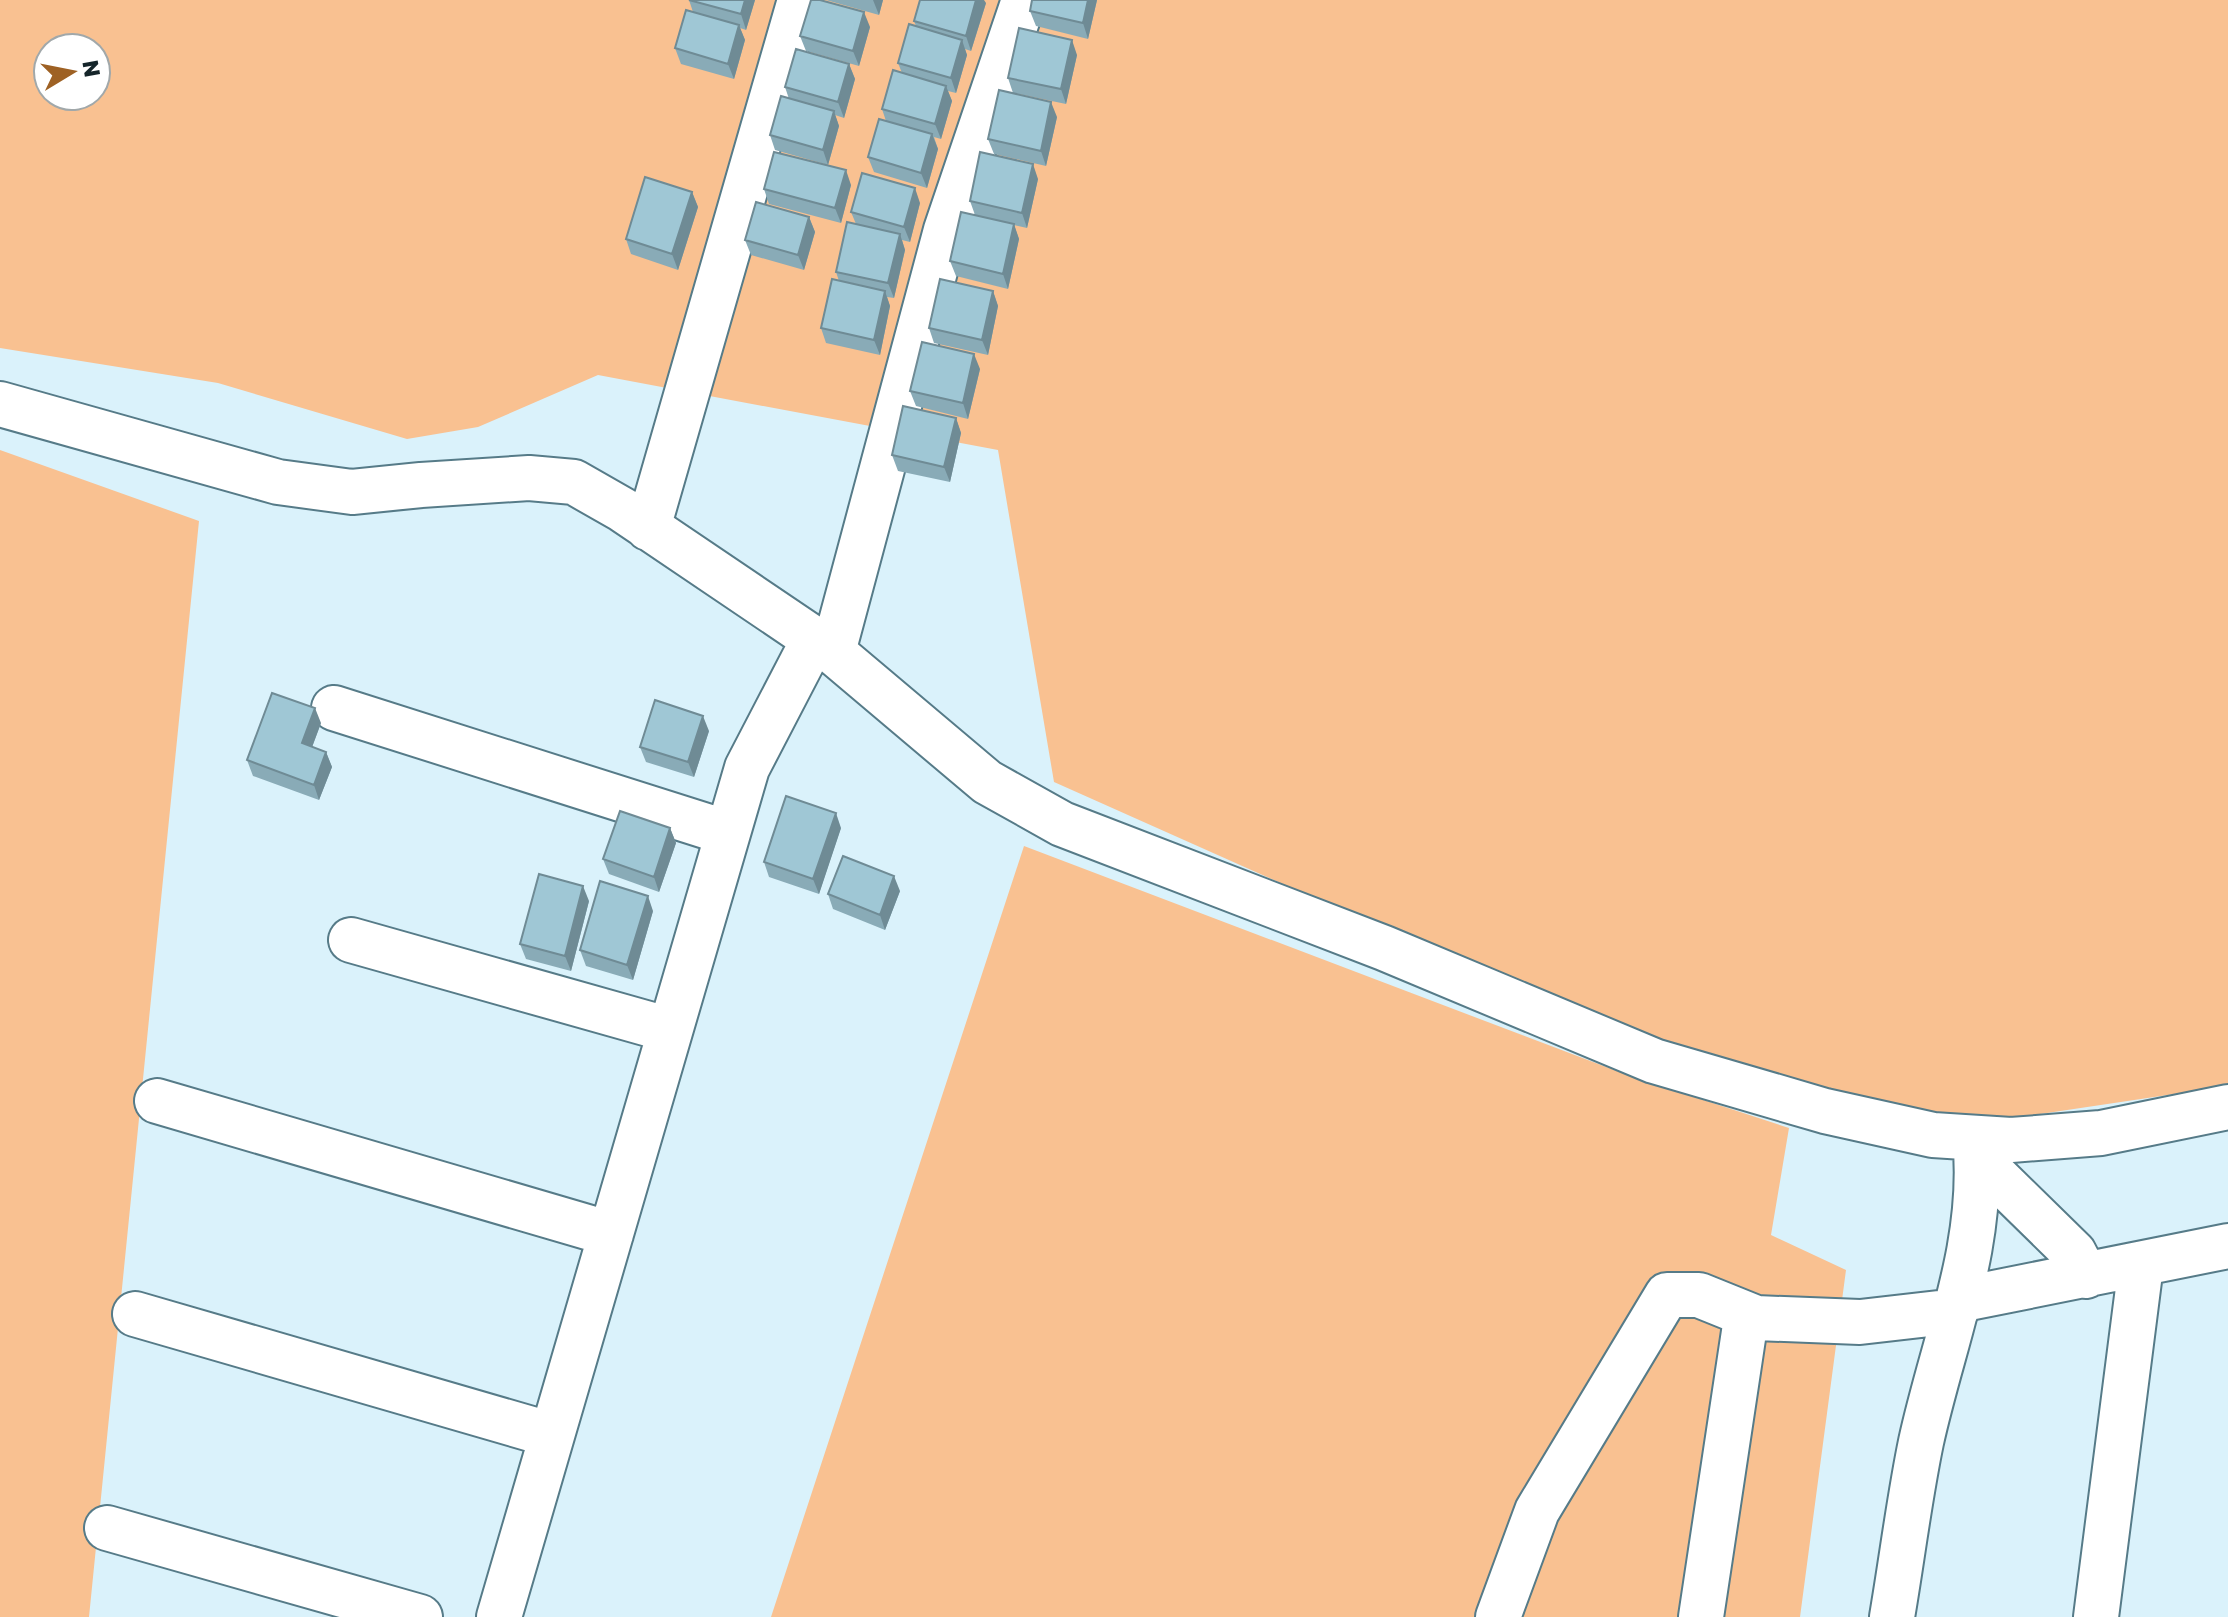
<svg xmlns="http://www.w3.org/2000/svg" width="2228" height="1617" font-family="'Golos Text',sans-serif">
	<rect width="100%" height="100%" fill="#daf2fb"/>
	<path fill="#f9c191" fill-rule="evenodd" d="M 0,0 L 2228,0 L 2228,1086 L 2014,1118 L 1863,1117 L 1534,996 L 1054,782 L 998,450 L 598,375 L 478,427 L 407,439 L 218,383 L 0,348 ZM 48,48 L 96,48 L 96,96 L 48,96 Z
		M 0,450 L 199,521 L 89,1617 L 0,1617 Z
		M 1024,846 L 1630,1076 L 1789,1128 L 1771,1235 L 1846,1270 L 1800,1617 L 771,1617 Z"/>
	<g fill="none" stroke-linecap="round" stroke-linejoin="round">
		<g stroke="#567b88" stroke-width="48">
			<path id="minor" d="M 0,404 L 278,482 L 352,492 L 421,485 L 529,478 L 574,482 L 623,510 L 833,652 L 987,782 L 1062,824 L 1384,948 L 1654,1061 L 1825,1111 L 1933,1135 L 2011,1140 L 2101,1133 L 2228,1107
				M 648,528 L 800,0
				M 833,652 L 946,230 L 1024,0
				M 334,708 L 728,833
				M 351,940 L 670,1030
				M 157,1101 L 611,1234
				M 1977,1158 L 2074,1253 L 2086,1276
				M 1959,1300 L 2228,1246
				M 135,1314 L 552,1435
				M 107,1528 L 420,1617
				M 499,1617 L 747,768 L 814,639
				M 1498,1617 L 1537,1511 L 1667,1295 L 1699,1295 L 1756,1318
				M 1701,1617 L 1745,1325 L 1756,1318 L 1860,1322 L 1956,1311
				M 1892,1617 C 1902,1559 1909,1500 1921,1442 C 1943,1341 1986,1244 1975,1138
				M 2096,1617 L 2141,1265"/>
		</g>
		<use href="#minor" stroke="#fff" stroke-width="44"/>
	</g>
	<path fill="#89abb7" d="M 689,0 L 755,0 L 746,30 L 740,28 L 745,40 L 734,79 L 681,64 L 675,48 L 693,12 Z
		M 826,0 L 883,0 L 879,15 Z
		M 1097,0 L 1088,39 L 1036,26 L 1030,11 Z
		M 986,3 L 971,51 L 965,49 L 967,55 L 956,93 L 948,91 L 952,101 L 941,139 L 934,137 L 938,149 L 927,188 L 874,172 L 868,157 L 886,121 L 882,109 L 902,73 L 898,63 L 916,26 L 914,21 Z
		M 870,27 L 859,66 L 806,51 L 800,36 Z
		M 1077,55 L 1066,104 L 1013,93 L 1008,78 Z
		M 849,64 L 855,79 L 844,118 L 835,115 L 839,126 L 828,165 L 775,150 L 770,135 L 789,99 L 785,87 Z
		M 1057,117 L 1046,166 L 994,154 L 988,139 Z
		M 1038,179 L 1027,228 L 1014,225 L 1019,239 L 1008,289 L 956,276 L 950,261 L 975,215 L 970,201 Z
		M 851,185 L 841,223 L 769,204 L 764,189 Z
		M 692,192 L 698,207 L 678,270 L 631,254 L 626,239 Z
		M 920,203 L 910,242 L 902,240 L 905,250 L 894,298 L 887,297 L 890,306 L 880,355 L 826,343 L 821,328 L 839,281 L 836,272 L 856,224 L 851,212 Z
		M 809,217 L 815,232 L 804,270 L 751,255 L 745,240 Z
		M 993,291 L 998,306 L 988,355 L 934,343 L 929,328 Z
		M 980,369 L 968,419 L 916,406 L 910,391 Z
		M 956,418 L 961,433 L 950,482 L 898,471 L 892,455 Z
		M 321,723 L 312,747 L 326,752 L 332,767 L 319,800 L 253,776 L 247,760 Z
		M 709,731 L 694,777 L 646,762 L 640,747 Z
		M 670,828 L 676,843 L 659,892 L 609,874 L 603,859 Z
		M 841,828 L 819,894 L 769,877 L 764,862 Z
		M 900,891 L 885,930 L 833,909 L 828,894 Z
		M 589,901 L 571,971 L 526,959 L 520,944 Z
		M 653,911 L 633,980 L 586,966 L 580,950 Z"/>
	<path fill="#6f8b95" d="M 745,0 L 755,0 L 746,30 L 741,14 Z
		M 873,0 L 883,0 L 879,15 Z
		M 976,0 L 984,0 L 986,3 L 971,51 L 966,36 Z
		M 1088,0 L 1097,0 L 1088,39 L 1083,23 Z
		M 864,12 L 870,27 L 859,66 L 853,51 Z
		M 739,25 L 745,40 L 734,79 L 728,64 Z
		M 962,40 L 967,55 L 956,93 L 951,78 Z
		M 1072,40 L 1077,55 L 1066,104 L 1061,89 Z
		M 849,64 L 855,79 L 844,118 L 838,102 Z
		M 946,86 L 952,101 L 941,139 L 935,124 Z
		M 1051,102 L 1057,117 L 1046,166 L 1041,151 Z
		M 834,111 L 839,126 L 828,165 L 823,150 Z
		M 932,134 L 938,149 L 927,188 L 921,173 Z
		M 1033,164 L 1038,179 L 1027,228 L 1022,213 Z
		M 846,170 L 851,185 L 841,223 L 835,208 Z
		M 915,188 L 920,203 L 910,242 L 904,227 Z
		M 692,192 L 698,207 L 678,270 L 672,254 Z
		M 809,217 L 815,232 L 804,270 L 798,255 Z
		M 1014,224 L 1019,239 L 1008,289 L 1003,274 Z
		M 900,234 L 905,250 L 894,298 L 888,283 Z
		M 885,291 L 890,306 L 880,355 L 874,340 Z
		M 993,291 L 998,306 L 988,355 L 982,340 Z
		M 974,354 L 980,369 L 968,419 L 963,403 Z
		M 956,418 L 961,433 L 950,482 L 944,467 Z
		M 315,708 L 321,723 L 308,758 L 302,743 Z
		M 703,716 L 709,731 L 694,777 L 688,762 Z
		M 326,752 L 332,767 L 319,800 L 314,785 Z
		M 836,813 L 841,828 L 819,894 L 813,879 Z
		M 670,828 L 676,843 L 659,892 L 654,877 Z
		M 894,876 L 900,891 L 885,930 L 880,915 Z
		M 583,886 L 589,901 L 571,971 L 565,956 Z
		M 648,896 L 653,911 L 633,980 L 627,965 Z"/>
	<path fill="#9fc7d5" stroke="#6f8b95" stroke-width="2" d="M 689,0 L 745,0 L 741,14 Z
		M 811,0 L 820,0 L 864,12 L 853,51 L 800,36 Z
		M 920,0 L 976,0 L 966,36 L 914,21 Z
		M 1032,0 L 1088,0 L 1083,23 L 1030,11 Z
		M 686,10 L 739,25 L 728,64 L 675,48 Z
		M 909,24 L 962,40 L 951,78 L 898,63 Z
		M 1019,28 L 1072,40 L 1061,89 L 1008,78 Z
		M 796,49 L 849,64 L 838,102 L 785,87 Z
		M 893,70 L 946,86 L 935,124 L 882,109 Z
		M 999,90 L 1051,102 L 1041,151 L 988,139 Z
		M 781,96 L 834,111 L 823,150 L 770,135 Z
		M 879,119 L 932,134 L 921,173 L 868,157 Z
		M 774,152 L 846,170 L 835,208 L 764,189 Z
		M 980,152 L 1033,164 L 1022,213 L 970,201 Z
		M 862,173 L 915,188 L 904,227 L 851,212 Z
		M 645,177 L 692,192 L 672,254 L 626,239 Z
		M 756,202 L 809,217 L 798,255 L 745,240 Z
		M 961,212 L 1014,224 L 1003,274 L 950,261 Z
		M 847,222 L 900,234 L 888,283 L 836,272 Z
		M 832,279 L 885,291 L 874,340 L 821,328 Z
		M 940,279 L 993,291 L 982,340 L 929,328 Z
		M 922,342 L 974,354 L 963,403 L 910,391 Z
		M 903,406 L 956,418 L 944,467 L 892,455 Z
		M 272,693 L 315,708 L 302,743 L 326,752 L 314,785 L 247,760 Z
		M 655,700 L 703,716 L 688,762 L 640,747 Z
		M 786,796 L 836,813 L 813,879 L 764,862 Z
		M 620,811 L 670,828 L 654,877 L 603,859 Z
		M 843,856 L 894,876 L 880,915 L 828,894 Z
		M 539,874 L 583,886 L 565,956 L 520,944 Z
		M 600,881 L 648,896 L 627,965 L 580,950 Z"/>
	<g transform="translate(72 72) rotate(80)"><circle r="38" fill="#ffffff" stroke="#a1a8aa" stroke-width="2"/>
	<path d="M0-6L14 30L0 20L-14 30Z" fill="#9e6124"/>
	<text y="-12" font-size="22" font-weight="bold" text-anchor="middle" fill="#15252a">N</text>
	</g>
</svg>
